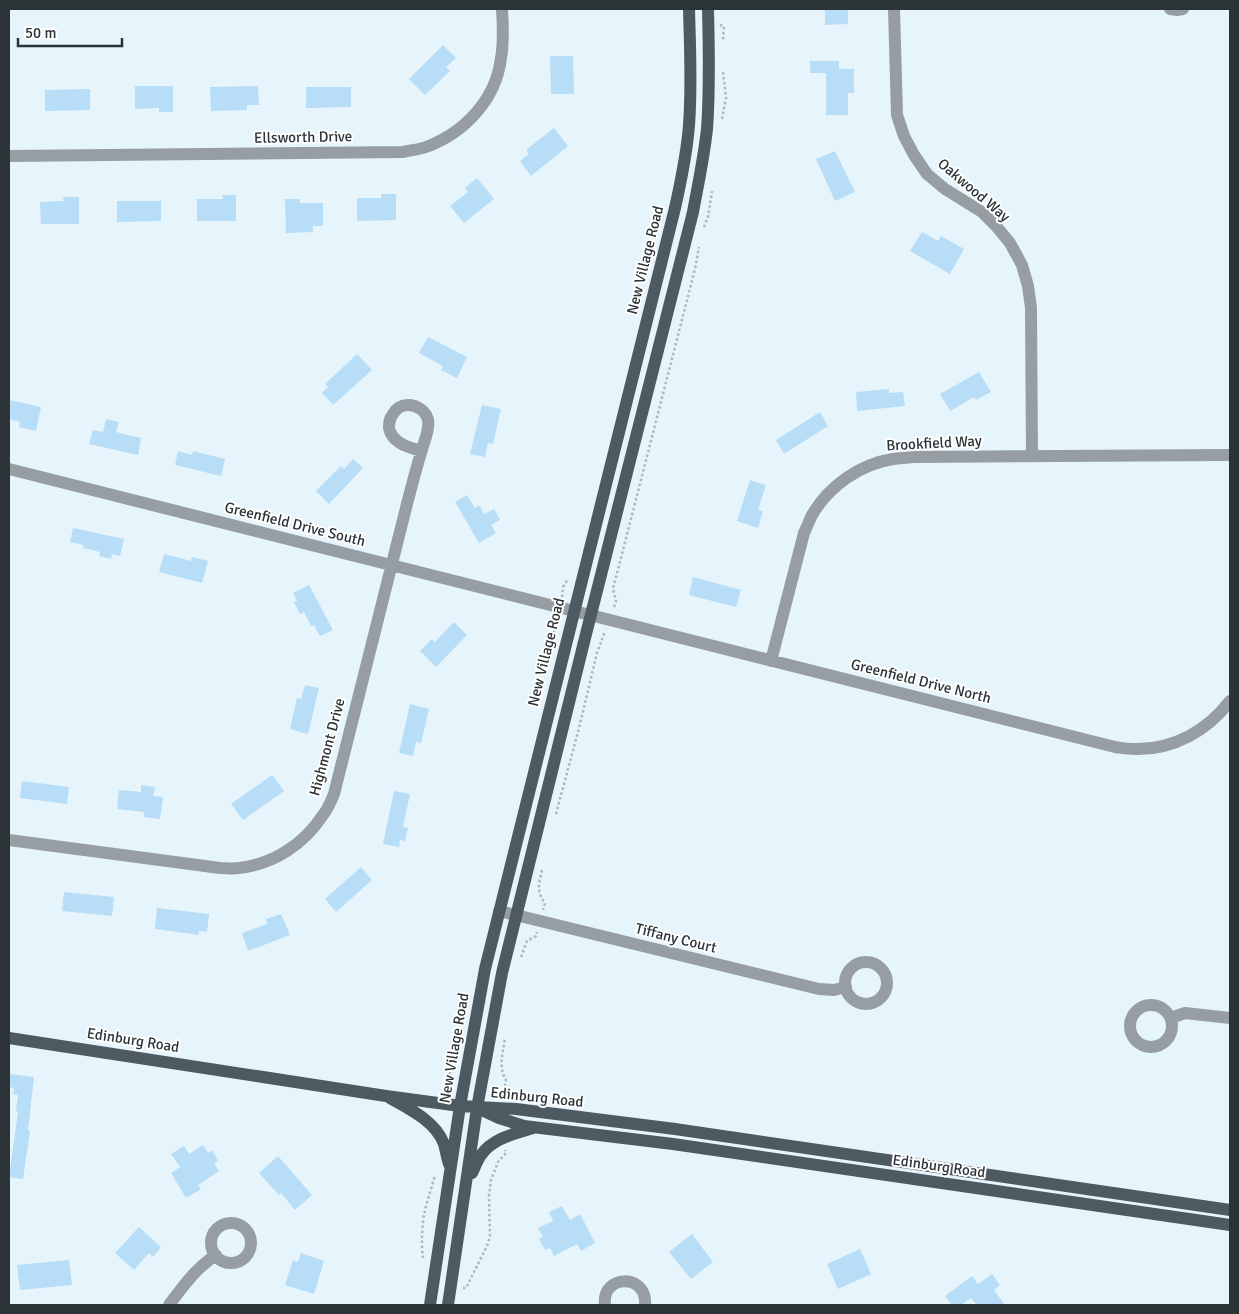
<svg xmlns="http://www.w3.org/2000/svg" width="1239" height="1314" font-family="Signika,sans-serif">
	<rect width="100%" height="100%" fill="#e6f4fc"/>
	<path fill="#b8ddf6" d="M 825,9 L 848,9 L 848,24 L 825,25 Z
		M 443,45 L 456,58 L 446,67 L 450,71 L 425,95 L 409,79 Z
		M 550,56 L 573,56 L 574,94 L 551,94 Z
		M 810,61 L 839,61 L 839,69 L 854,69 L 854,93 L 848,93 L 848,115 L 826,115 L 826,73 L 810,73 Z
		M 135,86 L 173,86 L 173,112 L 159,112 L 159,108 L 135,109 Z
		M 258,86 L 259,105 L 247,105 L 247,110 L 211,111 L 210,87 Z
		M 306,87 L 351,87 L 351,107 L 306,108 Z
		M 90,89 L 90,110 L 45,111 L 45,90 Z
		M 554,128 L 568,146 L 531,176 L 520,161 L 529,154 L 526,150 Z
		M 835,151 L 855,192 L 835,201 L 816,159 Z
		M 477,178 L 494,199 L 464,223 L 450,206 L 468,192 L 465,188 Z
		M 381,194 L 396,194 L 396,220 L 357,221 L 357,198 L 381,198 Z
		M 222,195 L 236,195 L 236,221 L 197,221 L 197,199 L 223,199 Z
		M 63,197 L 79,197 L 79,224 L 41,224 L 40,202 L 64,201 Z
		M 285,199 L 299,199 L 300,203 L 323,203 L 323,226 L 313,226 L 313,232 L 286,233 Z
		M 117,201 L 161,201 L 161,221 L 117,222 Z
		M 922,232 L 938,241 L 941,236 L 964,249 L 950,274 L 910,251 Z
		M 428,337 L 467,357 L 457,378 L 441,370 L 443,366 L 419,353 Z
		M 357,354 L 372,370 L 333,405 L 322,393 L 328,387 L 325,384 Z
		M 979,372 L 991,392 L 976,400 L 974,397 L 950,411 L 940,394 Z
		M 889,389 L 889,393 L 903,392 L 905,406 L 857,411 L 856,392 Z
		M 9,400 L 41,407 L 36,431 L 19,427 L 20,422 L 9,419 Z
		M 482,405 L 501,409 L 493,444 L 488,443 L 485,457 L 470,454 Z
		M 820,412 L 828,426 L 784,454 L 776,440 Z
		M 106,419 L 119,422 L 116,432 L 141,438 L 138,455 L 89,444 L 93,430 L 103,432 Z
		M 178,451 L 192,455 L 193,451 L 225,459 L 221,476 L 175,465 Z
		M 353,459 L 363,468 L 329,504 L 316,491 L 341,466 L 344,469 Z
		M 750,480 L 766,485 L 758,510 L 763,511 L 758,528 L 737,521 Z
		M 467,495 L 475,508 L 479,505 L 484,514 L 494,509 L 500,520 L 491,525 L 496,533 L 479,543 L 455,502 Z
		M 73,528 L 124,539 L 120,556 L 112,554 L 111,559 L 99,556 L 100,552 L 83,548 L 84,545 L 70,542 Z
		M 164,554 L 191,561 L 192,557 L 208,561 L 202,583 L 159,572 Z
		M 693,577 L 741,590 L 736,607 L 689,595 Z
		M 309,585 L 333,630 L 320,636 L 314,625 L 311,626 L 304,612 L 300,614 L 294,602 L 297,601 L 293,593 Z
		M 454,622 L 467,635 L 436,667 L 420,651 L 432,639 L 435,642 Z
		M 305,685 L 319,688 L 308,734 L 290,729 L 297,698 L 301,699 Z
		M 410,704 L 429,709 L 421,743 L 416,742 L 413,756 L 399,753 Z
		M 272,775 L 284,791 L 243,820 L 231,804 Z
		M 22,781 L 69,787 L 67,804 L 20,798 Z
		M 141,785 L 155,787 L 153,796 L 163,797 L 160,819 L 144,817 L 144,812 L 117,809 L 119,790 L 141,792 Z
		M 394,791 L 410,794 L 403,827 L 408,828 L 405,841 L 400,840 L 399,847 L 383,844 Z
		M 361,867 L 372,880 L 336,912 L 325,899 Z
		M 64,892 L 114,897 L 112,916 L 62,911 Z
		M 157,908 L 209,914 L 207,932 L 199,931 L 199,935 L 155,929 Z
		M 281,914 L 290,935 L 248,951 L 242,933 L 267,924 L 266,919 Z
		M 9,1074 L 34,1077 L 28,1130 L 30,1131 L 23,1179 L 9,1177 L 18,1112 L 16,1111 L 18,1095 L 13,1094 L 14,1088 L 9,1087 Z
		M 203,1145 L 208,1153 L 212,1150 L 218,1161 L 214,1163 L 219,1171 L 198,1185 L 201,1189 L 186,1198 L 171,1173 L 180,1167 L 171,1154 L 184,1146 L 189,1154 Z
		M 278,1156 L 312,1195 L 295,1210 L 281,1193 L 279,1195 L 259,1173 Z
		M 562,1206 L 570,1220 L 580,1214 L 595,1243 L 581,1251 L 577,1244 L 554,1256 L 550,1248 L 545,1250 L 539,1239 L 543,1237 L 538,1228 L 553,1221 L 549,1212 Z
		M 139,1227 L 161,1247 L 153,1257 L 149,1253 L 134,1270 L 115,1253 Z
		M 692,1234 L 713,1262 L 691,1279 L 669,1252 Z
		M 860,1249 L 871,1274 L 838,1289 L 827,1264 Z
		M 301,1253 L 324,1261 L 314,1294 L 285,1285 L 293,1260 L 298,1262 Z
		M 69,1260 L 72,1285 L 20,1290 L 17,1265 Z
		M 992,1274 L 1000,1285 L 994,1290 L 1005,1305 L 977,1305 L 971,1298 L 961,1305 L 952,1305 L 945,1296 L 972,1276 L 978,1284 Z"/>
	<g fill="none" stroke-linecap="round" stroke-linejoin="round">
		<path stroke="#acb7be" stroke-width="2.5" stroke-dasharray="2.5 2.5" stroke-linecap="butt" d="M 720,25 L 724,26 L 723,40
			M 722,119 L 726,98 L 723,72
			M 704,227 L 708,217 L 712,191
			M 562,597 L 563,587 L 568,579
			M 614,607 L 616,601 L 613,589 L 695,269 L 699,247
			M 554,633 L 554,629 L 557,619
			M 556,814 L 579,728 L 597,653 C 600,645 602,639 605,631
			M 542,870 C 539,883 536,892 545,903 L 543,910
			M 521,957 L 527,941 L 536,936 L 537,932
			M 449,1084 L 448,1076 L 453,1069
			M 503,1096 L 506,1080 C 498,1067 503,1053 505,1038
			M 423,1258 C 421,1244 422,1223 425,1210 C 428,1198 432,1187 435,1175
			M 463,1288 L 466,1288 L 487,1246 L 490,1236 L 489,1196 L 491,1180 L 498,1162 L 506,1153 L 505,1150"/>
		<path stroke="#979ea3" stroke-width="12" d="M 894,9 L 897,115 L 904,136 L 914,155 L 927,174 L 945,189 L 982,212 L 996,226 L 1010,243 L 1022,265 L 1028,286 L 1031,308 L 1032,456
			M 1170,9 L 1177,10 L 1183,9
			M 9,156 L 403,152 C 410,150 418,150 426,147 C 464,133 496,100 501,58 C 504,42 503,25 502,9
			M 9,469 L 1115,747 C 1122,748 1128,749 1135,749 C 1173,750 1207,731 1230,701
			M 771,661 L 804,533 C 807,527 809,521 812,515 C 829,486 860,464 893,459 C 899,458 906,458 913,457 L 1230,455
			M 9,840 L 220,868 C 226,868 233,869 239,868 C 274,864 304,844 323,815 C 328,809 331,801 334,794 C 358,696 383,598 408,500 C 412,485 416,469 421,453 C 423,443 430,431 428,420 C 426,411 417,405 408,405 C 401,405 396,409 393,414 C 389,419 389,423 389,428 C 392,443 408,447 421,451
			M 499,911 L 819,989 L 834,990 L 846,987
			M845 983a21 21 0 1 1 42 0a21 21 0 1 1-42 0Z
			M1130 1026a21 21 0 1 1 42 0a21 21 0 1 1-42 0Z
			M 1171,1018 L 1185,1013 L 1230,1018
			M211 1243a20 20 0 1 1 40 0a20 20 0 1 1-40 0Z
			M 169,1305 C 183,1286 196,1268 216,1255
			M 605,1305 C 601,1274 648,1273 645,1305"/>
		<path stroke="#4e5a62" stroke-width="12" d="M 9,1038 L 386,1096 L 460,1106 L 516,1109 L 675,1129 L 1230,1210
			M 390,1098 C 410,1109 436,1122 444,1144 C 446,1151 447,1158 449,1164
			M 484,1111 L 499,1118 L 524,1126 L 673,1144 L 1230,1225
			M 472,1173 C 475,1167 477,1161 481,1155 C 493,1138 514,1134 533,1128
			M 430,1305 L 460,1106 L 485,969 L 675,208 C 681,181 687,153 689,125 C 692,86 690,47 689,9
			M 448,1305 L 477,1108 L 502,973 L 584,642 L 693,212 C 698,185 704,157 707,129 C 710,89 709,48 708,9"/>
	</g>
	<g text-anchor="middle" stroke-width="4" stroke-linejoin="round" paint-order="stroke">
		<g font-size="15" fill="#2c3337" stroke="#fefefe">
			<text transform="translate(303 137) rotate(-1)" y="5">Ellsworth Drive</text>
			<text transform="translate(974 190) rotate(40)" y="5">Oakwood Way</text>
			<text transform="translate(645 260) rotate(-76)" y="5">New Village Road</text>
			<text transform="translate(934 443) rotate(-3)" y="5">Brookfield Way</text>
			<text transform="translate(295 524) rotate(14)" y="5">Greenfield Drive South</text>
			<text transform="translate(546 652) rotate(-76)" y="5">New Village Road</text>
			<text transform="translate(921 681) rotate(14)" y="5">Greenfield Drive North</text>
			<text transform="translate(327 747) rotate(-75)" y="5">Highmont Drive</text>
			<text transform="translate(676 938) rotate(14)" y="5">Tiffany Court</text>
			<text transform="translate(133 1040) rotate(9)" y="5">Edinburg Road</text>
			<text transform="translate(454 1048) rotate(-80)" y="5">New Village Road</text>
			<text transform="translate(537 1097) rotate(6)" y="5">Edinburg Road</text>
			<text transform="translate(939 1166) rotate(8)" y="5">Edinburg Road</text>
		</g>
	</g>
	<rect width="1239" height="1314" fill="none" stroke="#2c3337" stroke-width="20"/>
	<path d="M18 38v8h104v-8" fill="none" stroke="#2c3337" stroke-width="2.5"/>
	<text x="25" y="38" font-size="15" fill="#2c3337" stroke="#fefefe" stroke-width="4" paint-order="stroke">50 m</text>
</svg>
